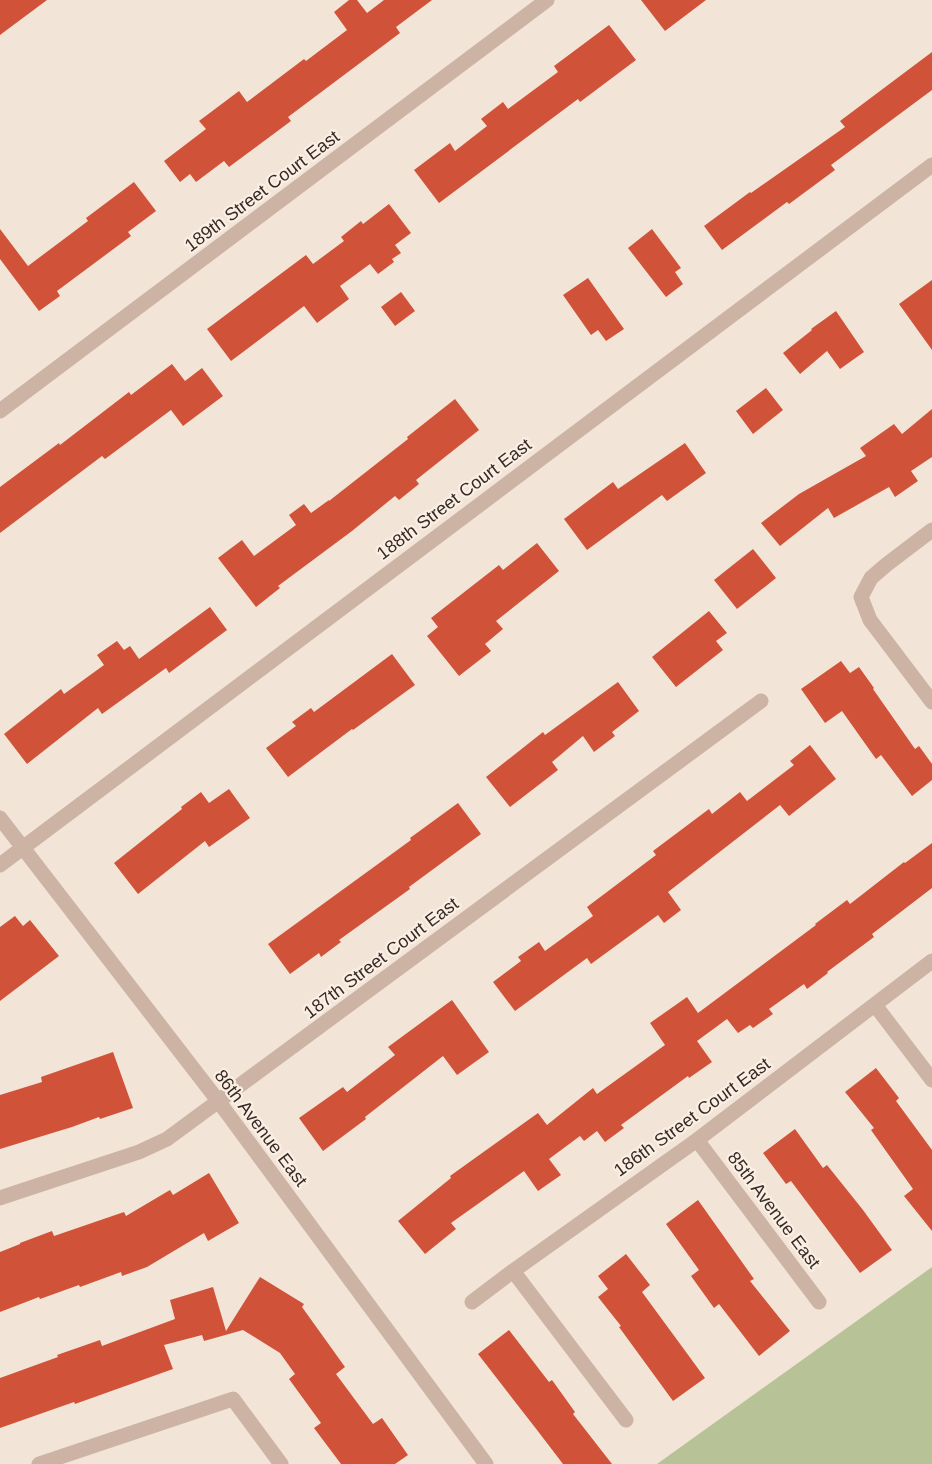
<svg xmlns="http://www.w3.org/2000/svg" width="932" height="1464" font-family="Helvetica,sans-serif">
	<rect width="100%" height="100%" fill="#f3e4d8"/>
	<path fill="#b7c397" d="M 932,1267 L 932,1464 L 657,1464 Z"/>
	<path fill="#d05339" d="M 0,0 L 47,0 L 0,35 Z
		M 349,0 L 357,0 L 367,13 L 384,0 L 432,0 L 396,27 L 400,33 L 288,117 L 291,121 L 229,167 L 224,161 L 196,182 L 190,174 L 180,182 L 164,161 L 206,129 L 199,121 L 239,91 L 247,102 L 304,59 L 306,61 L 347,30 L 334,12 Z
		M 641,0 L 706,0 L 665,31 Z
		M 609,25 L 636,60 L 580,102 L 578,99 L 439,203 L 414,170 L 450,143 L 455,151 L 487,126 L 481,119 L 503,102 L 508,109 L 558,72 L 554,66 Z
		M 932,52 L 932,90 L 831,165 L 835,170 L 789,204 L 787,202 L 722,250 L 704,226 L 750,192 L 751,193 L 845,127 L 840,121 Z
		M 134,182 L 156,211 L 128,232 L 131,236 L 57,291 L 60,296 L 39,311 L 0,259 L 0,229 L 28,266 L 88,221 L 86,218 Z
		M 389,204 L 411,233 L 395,245 L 401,253 L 392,259 L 394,262 L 378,274 L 370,264 L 340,286 L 349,299 L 317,323 L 304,306 L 231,361 L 207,329 L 306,255 L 313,264 L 344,241 L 341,237 L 361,221 L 363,224 Z
		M 652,229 L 681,268 L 675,272 L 683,284 L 666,297 L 628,248 Z
		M 588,278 L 624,329 L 606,341 L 598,330 L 591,335 L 563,295 Z
		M 932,280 L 932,350 L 899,304 Z
		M 401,292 L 415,311 L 395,326 L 381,307 Z
		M 836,311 L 864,352 L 840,369 L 827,351 L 800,374 L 783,353 L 812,330 L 811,329 Z
		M 172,364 L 185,381 L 202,368 L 223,396 L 183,426 L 171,410 L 105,459 L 102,456 L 0,533 L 0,487 L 59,443 L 60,445 L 129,392 L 131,395 Z
		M 766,388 L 783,410 L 753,434 L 736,411 Z
		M 455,399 L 479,430 L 416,480 L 419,484 L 399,500 L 395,496 L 352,531 L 278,586 L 280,588 L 256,607 L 218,558 L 242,540 L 254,556 L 296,525 L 289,515 L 304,504 L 311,513 L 329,500 L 329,501 L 408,439 L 407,437 Z
		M 932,409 L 932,457 L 911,471 L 918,481 L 895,497 L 889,487 L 834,518 L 828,508 L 780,546 L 761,523 L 799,494 L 866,456 L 860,448 L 894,424 L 902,434 Z
		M 685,443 L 706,473 L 667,501 L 662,495 L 587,550 L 564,519 L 613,482 L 618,489 Z
		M 537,543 L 559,571 L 496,621 L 503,629 L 485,644 L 491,651 L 459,676 L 427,636 L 438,627 L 431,618 L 499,565 L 503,570 Z
		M 753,549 L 776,578 L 737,609 L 714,580 Z
		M 210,607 L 227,630 L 169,673 L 166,668 L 102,714 L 98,708 L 27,764 L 4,734 L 61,689 L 64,694 L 104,665 L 97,655 L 117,641 L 124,650 L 130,646 L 139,659 Z
		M 709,611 L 727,633 L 716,641 L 723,650 L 676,687 L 652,657 Z
		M 392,654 L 415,685 L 353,730 L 352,729 L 288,777 L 266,748 L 296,726 L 292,722 L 311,708 L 314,712 Z
		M 841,661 L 850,673 L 859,667 L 874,688 L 873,689 L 915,749 L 919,746 L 932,764 L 932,780 L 912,796 L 881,755 L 876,759 L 842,711 L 825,723 L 801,689 Z
		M 618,682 L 639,711 L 612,732 L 615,736 L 594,752 L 583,736 L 552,762 L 558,770 L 510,807 L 486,777 L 543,732 L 545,735 Z
		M 810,745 L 836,779 L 789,816 L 780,805 L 668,892 L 681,910 L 664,923 L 658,915 L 591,964 L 587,958 L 515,1011 L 493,982 L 521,961 L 518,957 L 539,942 L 545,951 L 593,916 L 587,907 L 656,855 L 653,851 L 709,809 L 712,814 L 740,792 L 747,801 L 794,765 L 790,761 Z
		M 229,789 L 250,818 L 209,847 L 205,841 L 138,894 L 114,863 L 182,809 L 181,807 L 201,792 L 209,803 Z
		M 458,803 L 481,834 L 409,887 L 410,889 L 339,940 L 341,942 L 321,957 L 319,953 L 290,974 L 268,944 L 411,840 L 410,838 Z
		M 932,843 L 932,888 L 872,934 L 874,937 L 827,972 L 828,973 L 807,989 L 804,984 L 769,1009 L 773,1014 L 753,1028 L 750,1025 L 738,1033 L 727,1019 L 697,1041 L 712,1062 L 689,1078 L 688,1076 L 621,1125 L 624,1128 L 605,1142 L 597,1131 L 584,1141 L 580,1136 L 549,1159 L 561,1175 L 538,1191 L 524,1171 L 451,1223 L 456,1229 L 425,1254 L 398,1221 L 451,1178 L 450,1176 L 538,1113 L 547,1125 L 593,1088 L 597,1094 L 665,1045 L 650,1023 L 687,997 L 698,1013 L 816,925 L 815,924 L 847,900 L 850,904 L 904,862 L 905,863 Z
		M 15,916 L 23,926 L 30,920 L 59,956 L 0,1001 L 0,927 Z
		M 452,1000 L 489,1052 L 457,1075 L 443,1056 L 365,1117 L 366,1119 L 323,1151 L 299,1118 L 343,1087 L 347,1092 L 395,1055 L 388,1047 Z
		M 113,1052 L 133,1108 L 100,1119 L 99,1117 L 72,1127 L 0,1149 L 0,1095 L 42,1082 L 41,1077 Z
		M 876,1068 L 899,1098 L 896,1101 L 932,1150 L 932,1231 L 904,1196 L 913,1189 L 871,1130 L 874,1128 L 845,1092 Z
		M 795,1129 L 823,1168 L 827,1165 L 863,1210 L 892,1250 L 860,1273 L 791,1181 L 786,1184 L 763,1153 Z
		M 209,1173 L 239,1223 L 208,1241 L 204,1233 L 147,1267 L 122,1276 L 121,1272 L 80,1287 L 79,1285 L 40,1299 L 39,1297 L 0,1312 L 0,1252 L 20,1244 L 20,1243 L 52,1231 L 54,1236 L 124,1212 L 126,1216 L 170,1190 L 173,1195 Z
		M 698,1200 L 754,1279 L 750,1281 L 790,1331 L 759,1356 L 719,1304 L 714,1308 L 691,1276 L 699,1270 L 666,1224 Z
		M 626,1254 L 650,1285 L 642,1292 L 705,1378 L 673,1401 L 619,1327 L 621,1326 L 598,1297 L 608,1289 L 598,1276 Z
		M 260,1277 L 304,1304 L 302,1307 L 345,1367 L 336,1374 L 373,1424 L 382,1418 L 408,1455 L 395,1464 L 341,1464 L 314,1428 L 321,1423 L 289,1379 L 295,1374 L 280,1353 L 243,1330 L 204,1341 L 202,1335 L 164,1345 L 173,1369 L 75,1404 L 74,1402 L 0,1428 L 0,1378 L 58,1357 L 57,1355 L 100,1340 L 102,1346 L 175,1319 L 170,1300 L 213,1287 L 226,1331 Z
		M 509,1330 L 549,1382 L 552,1380 L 575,1412 L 573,1414 L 612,1464 L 563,1464 L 537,1430 L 478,1354 Z"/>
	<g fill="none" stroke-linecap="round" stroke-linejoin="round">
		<path stroke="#ccb3a3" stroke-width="15" d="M 0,411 L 547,0
			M 932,530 L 886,565 L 871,578 L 861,597 L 870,620 L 932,702
			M 0,818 L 219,1102 L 486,1464
			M 0,865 L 932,165
			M 875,1005 L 932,1080
			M 697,1140 L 819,1302
			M 0,1198 L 139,1152 L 167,1139 L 761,701
			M 513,1271 L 626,1420
			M 472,1302 L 513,1271 L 697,1140 L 932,961
			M 39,1464 L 233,1399 L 281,1464"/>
	</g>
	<g text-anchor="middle" stroke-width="4.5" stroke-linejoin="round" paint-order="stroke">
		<g font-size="18" fill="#362a26" stroke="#fbefe4">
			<text transform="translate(262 191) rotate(-37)" y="6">189th Street Court East</text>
			<text transform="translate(454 499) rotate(-37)" y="6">188th Street Court East</text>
			<text transform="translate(381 958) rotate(-37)" y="6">187th Street Court East</text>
			<text transform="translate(692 1117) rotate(-36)" y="6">186th Street Court East</text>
			<text transform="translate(261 1128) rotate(53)" y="6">86th Avenue East</text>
			<text transform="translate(774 1210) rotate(53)" y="6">85th Avenue East</text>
		</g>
	</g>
</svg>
